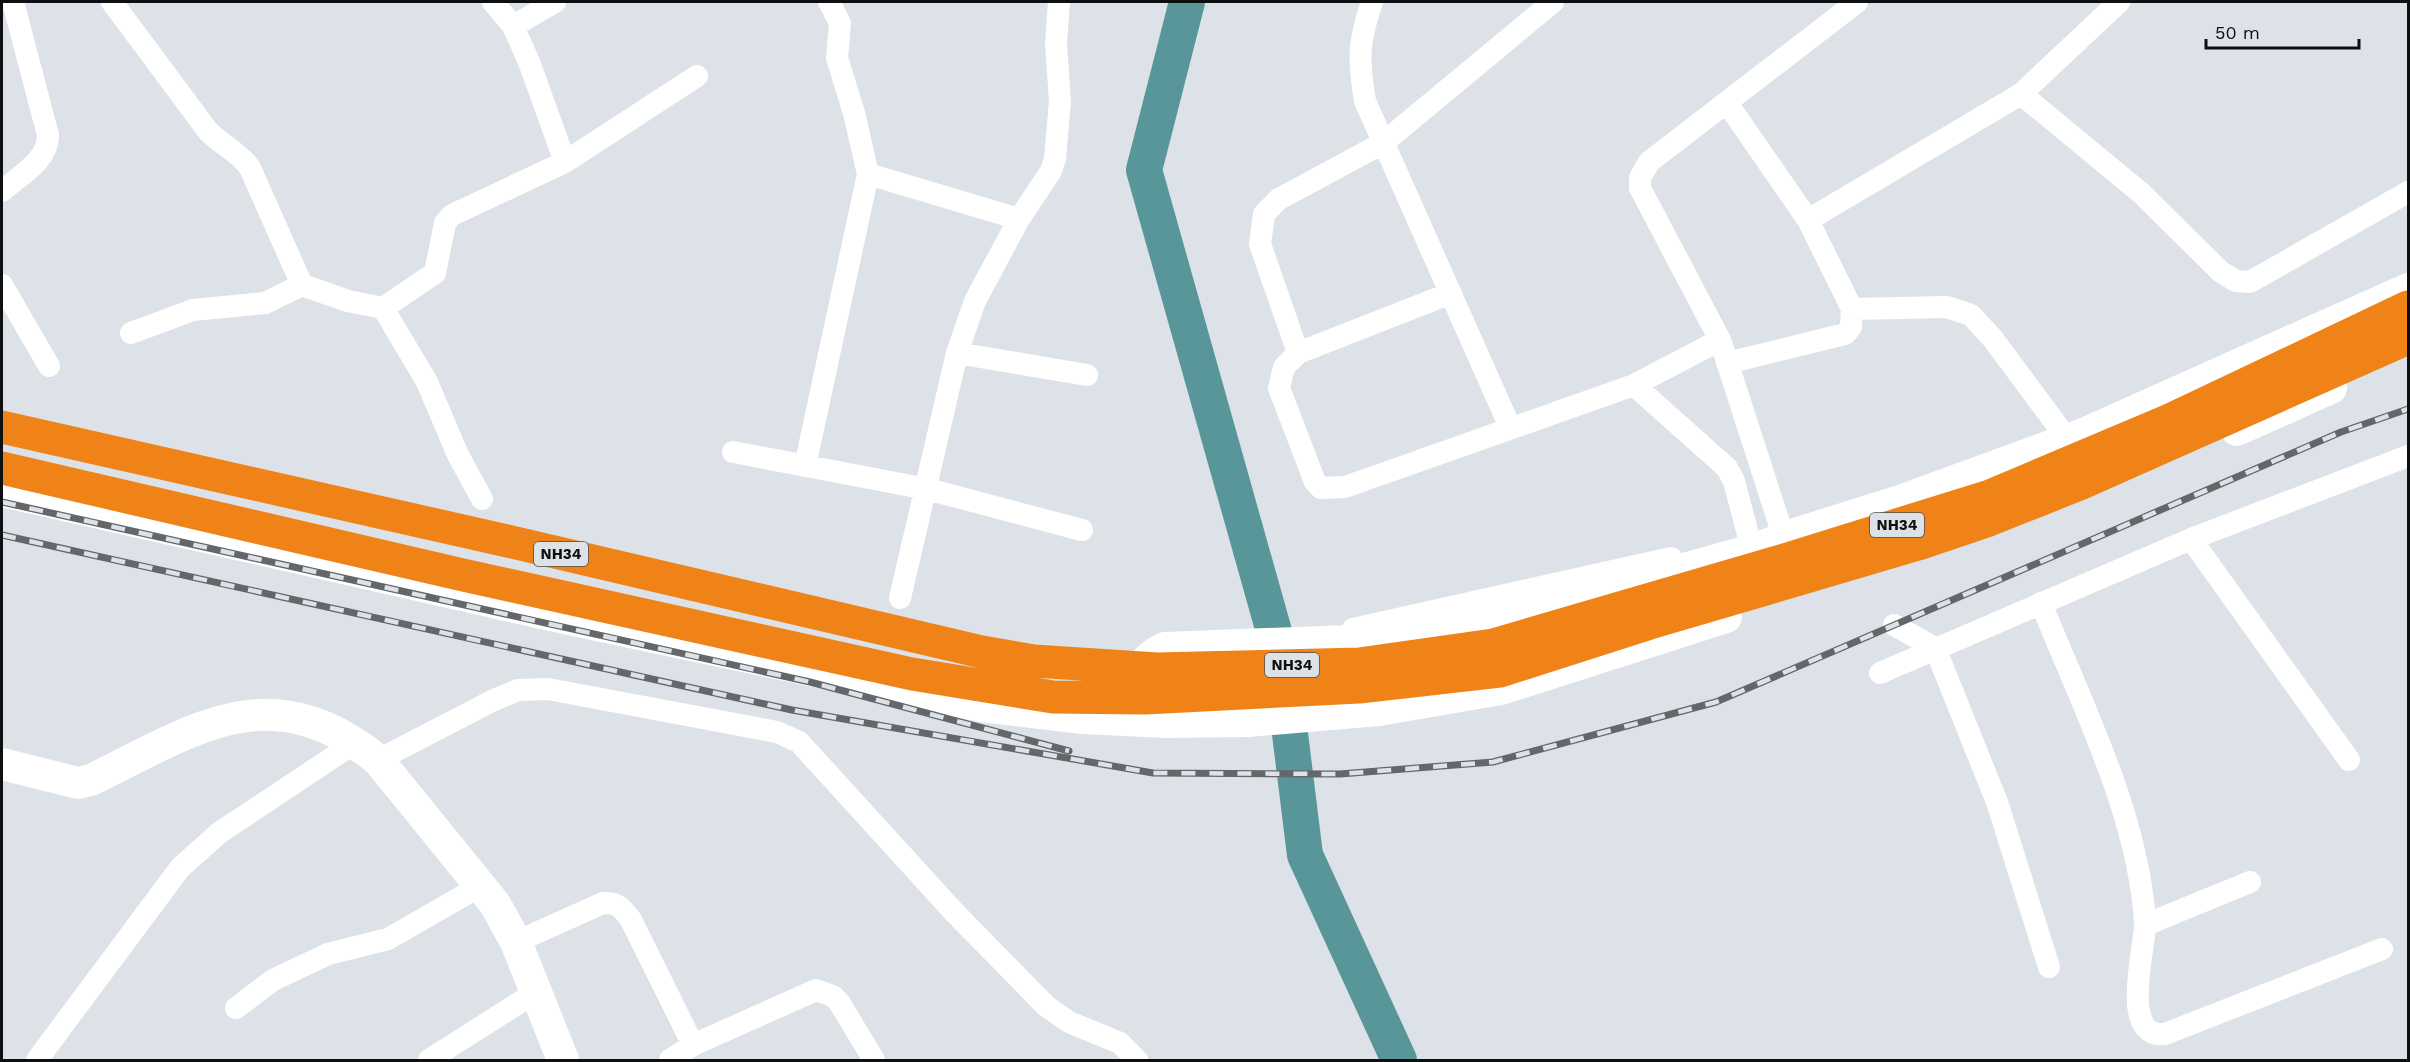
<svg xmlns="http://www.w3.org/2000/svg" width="2410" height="1062" font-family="'Work Sans',sans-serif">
	<rect width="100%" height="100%" fill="#dce2e7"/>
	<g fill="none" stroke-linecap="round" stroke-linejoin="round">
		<path stroke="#59969a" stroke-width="36" d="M 1187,2 L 1144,170 L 1280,653 L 1305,855 L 1399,1060"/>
		<path stroke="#fff" stroke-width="22" d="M 112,2 L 208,131 C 221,145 239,152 250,168 L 302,285 L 348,301 L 383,308 L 435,273 L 445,223 L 452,215 L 565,162 L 697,76
			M 493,2 L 513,26 L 529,62 L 565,162
			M 1372,2 C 1358,43 1358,59 1365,101 L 1510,427
			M 513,26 L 555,2
			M 2021,94 L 2141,193 L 2221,272 L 2236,281 L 2250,282 L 2408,192
			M 1727,103 L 1808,220
			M 868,174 L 1019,219
			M 2,191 C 19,176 49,160 48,135 L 13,2
			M 2,285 L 49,366
			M 1451,293 L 1298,353 L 1284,367 L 1279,388 L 1315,482 L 1321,488 L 1345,487 L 1634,385 L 1720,340
			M 383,308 L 427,382 L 458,455 L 482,499
			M 1852,309 L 1947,307 L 1971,315 L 1993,339 L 2068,440
			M 131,333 L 193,310 L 265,303 L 302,285
			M 957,353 L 1087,375
			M 1298,353 L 1260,244 L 1264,214 L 1279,199 L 1383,143 L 1553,2
			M 1727,363 L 1845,334 L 1851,327 L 1852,309 L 1808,220 L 2021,94 L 2119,2
			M 1634,385 L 1727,468 L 1734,481 L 1752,550
			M 733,452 L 927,489 L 1082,530
			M 805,466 L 868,174 L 854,113 L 837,58 L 840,23 L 829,2
			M 1784,538 L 1720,340 L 1640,188 L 1640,178 L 1649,162 L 1857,2
			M 2191,539 L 2349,760
			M 900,598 L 957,353 L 975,301 L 1019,219 L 1051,171 L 1055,159 L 1060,101 L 1056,44 L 1059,2
			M 2041,603 C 2081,703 2139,815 2145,923 C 2146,945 2118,1039 2165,1034 L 2382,949
			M 1894,625 L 1935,648 L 1997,802 L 2049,967
			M 1353,629 L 1671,558
			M 1880,673 L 2191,539 L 2408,456
			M 378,760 L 492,701 L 518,690 L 548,689 L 777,732 L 799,742 L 955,913 L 1046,1006 L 1069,1022 L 1120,1043 L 1137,1060
			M 2145,925 L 2250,882
			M 516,942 L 603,903 C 618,902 623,909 631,920 L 693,1045
			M 236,1008 L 273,980 L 328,954 L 388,939 L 482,885
			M 37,1060 L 180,868 L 219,833 L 356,742
			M 429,1060 L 536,992
			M 670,1060 L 693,1045 L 816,990 L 833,996 L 839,1002 L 874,1060"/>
		<path stroke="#fff" stroke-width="32" d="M 2237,430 L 2331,388
			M 2,491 L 573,620 L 876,684 L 982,706 L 1083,718 L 1166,722 L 1248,721 L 1379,710 L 1501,689 L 1726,617
			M 1134,687 C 1138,669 1148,655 1165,648 L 1398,639 L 1485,625 L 1752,550 L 1798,533 L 1900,501 L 2081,435 L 2408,289
			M 2,764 L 78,783 L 91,780 C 197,728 270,674 378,760 L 495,904 L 516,942 L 563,1060"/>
		<path stroke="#ef8318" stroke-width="33" d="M 2,427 L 516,543 L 982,652 L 1034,661 L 1157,669 L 1359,664 L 1493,645 L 1784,560 L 1990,496 L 2170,420 L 2408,307
			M 2,468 L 463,575 L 912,674 L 1053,697 L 1145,698 L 1359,687 L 1500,671 L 1650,623 L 1918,544 L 1989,520 L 2082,483 L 2408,338"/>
		<g stroke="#63676a" stroke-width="7">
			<path id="rail" d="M 2,502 L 810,682 L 1069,751
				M 2,535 L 792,710 L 1153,773 L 1340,774 L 1493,762 L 1716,702 L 2341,432 L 2408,409"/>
		</g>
		<use href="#rail" stroke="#dce2e7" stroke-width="4.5" stroke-dasharray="14" stroke-linecap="butt"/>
	</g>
	<g text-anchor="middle" stroke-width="5" stroke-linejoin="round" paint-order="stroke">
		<g fill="#dce2e7" stroke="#4b4e51" stroke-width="1.5">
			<rect x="1870" y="513" width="54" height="24" rx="4.5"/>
			<rect x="534" y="542" width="54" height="24" rx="4.5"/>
			<rect x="1265" y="653" width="54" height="24" rx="4.5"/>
		</g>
		<g font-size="15" font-weight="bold" fill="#0d0f11">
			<text x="1897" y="530">NH34</text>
			<text x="561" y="559">NH34</text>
			<text x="1292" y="670">NH34</text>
		</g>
	</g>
	<rect width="2410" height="1062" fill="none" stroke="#0d0f11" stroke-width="6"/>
	<path d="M2206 39v9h153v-9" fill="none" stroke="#0d0f11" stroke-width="3"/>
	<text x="2215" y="39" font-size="18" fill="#0d0f11" stroke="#dce2e7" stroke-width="4.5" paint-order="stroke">50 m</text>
</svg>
